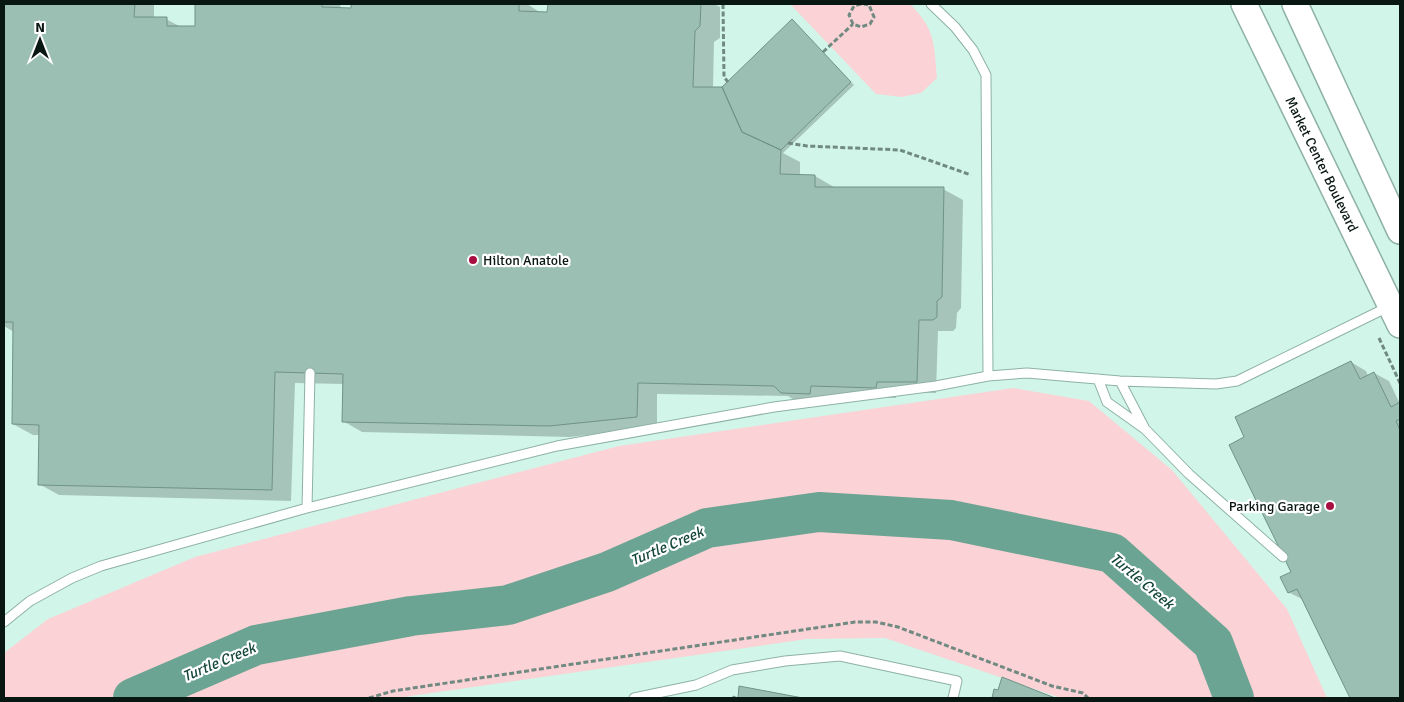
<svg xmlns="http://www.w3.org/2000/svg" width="1404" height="702" font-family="Signika,sans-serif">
	<rect width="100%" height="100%" fill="#d1f6e9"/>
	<path fill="#fbd2d6" d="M 790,4 L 910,4 C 936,30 934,44 937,78 L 921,93 L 902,97 L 876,94 Z
		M 1013,388 L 1089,401 L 1172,470 L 1287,609 L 1327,698 L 1061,698 L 885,638 L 807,639 L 397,698 L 4,698 L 4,653 L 48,619 L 195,557 L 619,446 Z"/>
	<path fill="#0003" d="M 4,4 L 154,4 L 154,18 L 166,19 L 181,27 L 196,28 L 197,4 L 340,4 L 341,9 L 352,9 L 352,4 L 527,4 L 538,11 L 538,13 L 549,13 L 549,4 L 714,4 L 720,7 L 720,38 L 714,42 L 713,88 L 722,88 L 792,21 L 854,85 L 783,153 L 800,162 L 800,176 L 815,176 L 834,187 L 943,189 L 963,200 L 961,308 L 957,313 L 956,328 L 953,331 L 938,331 L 936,393 L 896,392 L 896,398 L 830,397 L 801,404 L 788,396 L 657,394 L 657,427 L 570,437 L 362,432 L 343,421 L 344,384 L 295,383 L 291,501 L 59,495 L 39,484 L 40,435 L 33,435 L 13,424 L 14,332 L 4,326 Z
		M 1351,362 L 1366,371 L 1368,376 L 1374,373 L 1389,381 L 1400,404 L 1400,698 L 1352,698 L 1304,600 L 1288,592 L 1293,573 L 1246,438 Z
		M 1003,679 L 1051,698 L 993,698 L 995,690 L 999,692 Z
		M 740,688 L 796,698 L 739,698 Z"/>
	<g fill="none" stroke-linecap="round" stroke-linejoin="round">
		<path stroke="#6ba492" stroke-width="40" d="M 133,698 L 256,645 L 411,616 L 508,605 L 607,572 L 707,528 L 819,512 L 951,520 L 1112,553 L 1213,643 L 1234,698"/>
	</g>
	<path fill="#9bbfb3" stroke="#709287" d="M 4,4 L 135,4 L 134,17 L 167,17 L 167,26 L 195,26 L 195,4 L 322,4 L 322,7 L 351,8 L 351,4 L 519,4 L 519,11 L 547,12 L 548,4 L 701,4 L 700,26 L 695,31 L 693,87 L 722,87 L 742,132 L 781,150 L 780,174 L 815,175 L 815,187 L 944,187 L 942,297 L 937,301 L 937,317 L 933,320 L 919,320 L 917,382 L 877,382 L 876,388 L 811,386 L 810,394 L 781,393 L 774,386 L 638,383 L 637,417 L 549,426 L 342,422 L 343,374 L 275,372 L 272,490 L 38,485 L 39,425 L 12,424 L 13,322 L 4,322 Z
		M 792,19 L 851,82 L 781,150 L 742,132 L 722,87 Z
		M 1351,361 L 1360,379 L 1374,372 L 1391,407 L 1400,402 L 1400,419 L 1396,421 L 1400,430 L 1400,698 L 1350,698 L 1297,589 L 1288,593 L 1280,577 L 1291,572 L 1229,445 L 1244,437 L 1235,417 Z
		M 1002,677 L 1055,698 L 992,698 L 994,689 L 998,690 Z
		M 739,686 L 803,698 L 733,698 L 733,696 L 738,698 Z"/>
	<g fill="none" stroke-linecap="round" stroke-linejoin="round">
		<g stroke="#8eb1a5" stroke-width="11">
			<path id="lane" d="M 931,4 L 955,27 L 973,50 L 986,75 L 988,376
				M 1098,379 L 1107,402 L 1145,429 L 1189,474 L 1283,557
				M 1120,381 L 1144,427
				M 307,508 L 310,373
				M 4,622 L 30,601 L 72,578 L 101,566 L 307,508 L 557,446 L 774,407 L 936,386 L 988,376 L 1027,373 L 1120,381 L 1216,384 L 1237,381 L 1388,307
				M 634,698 L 696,685 L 732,670 L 785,661 L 840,656 L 957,681 L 953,698"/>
		</g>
		<g stroke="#8eb1a5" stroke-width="28">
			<path id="secondary" d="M 1244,4 L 1400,325
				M 1295,4 L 1400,231"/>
		</g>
		<path stroke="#708a81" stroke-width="3" stroke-dasharray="5 2.5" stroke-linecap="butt" d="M 723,4 L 724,77 L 728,82
			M 861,4 L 854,6 L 849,15 L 853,24 L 861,27 L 870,24 L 874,17 L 869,5 L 864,4
			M 823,52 L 853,24
			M 788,143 L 807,146 L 900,150 L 971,175
			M 1379,338 L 1400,383
			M 369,698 L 393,691 L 855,622 L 876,622 L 898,627 L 1052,686 L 1083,693 L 1088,698"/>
		<use href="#lane" stroke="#fff" stroke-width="9"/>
		<use href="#secondary" stroke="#fff" stroke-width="25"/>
	</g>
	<g fill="#a71041" stroke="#fff" stroke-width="2">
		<circle cx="473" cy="260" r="5"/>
		<circle cx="1330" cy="506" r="5"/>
	</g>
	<g text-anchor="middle" stroke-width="4.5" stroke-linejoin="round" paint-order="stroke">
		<g font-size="14" fill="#091713" stroke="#fff">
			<text transform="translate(1322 164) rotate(64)" y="5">Market Center Boulevard</text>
		</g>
		<g font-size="14" fill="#091713" stroke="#fff" text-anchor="start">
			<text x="483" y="265">Hilton Anatole</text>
			<text x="1320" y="511" text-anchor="end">Parking Garage</text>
		</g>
		<g font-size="15" font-style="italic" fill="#144639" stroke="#fff">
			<text transform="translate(667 546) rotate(-23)" y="5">Turtle Creek</text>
			<text transform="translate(1142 581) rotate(40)" y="5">Turtle Creek</text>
			<text transform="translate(219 662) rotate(-23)" y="5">Turtle Creek</text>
		</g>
	</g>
	<rect width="1404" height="702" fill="none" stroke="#091713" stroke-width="10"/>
	<g transform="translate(40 40)" stroke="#ffffff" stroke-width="4" paint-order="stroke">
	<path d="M0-4L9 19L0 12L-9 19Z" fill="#091713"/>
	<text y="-8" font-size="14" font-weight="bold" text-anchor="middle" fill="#091713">N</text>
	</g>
</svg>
